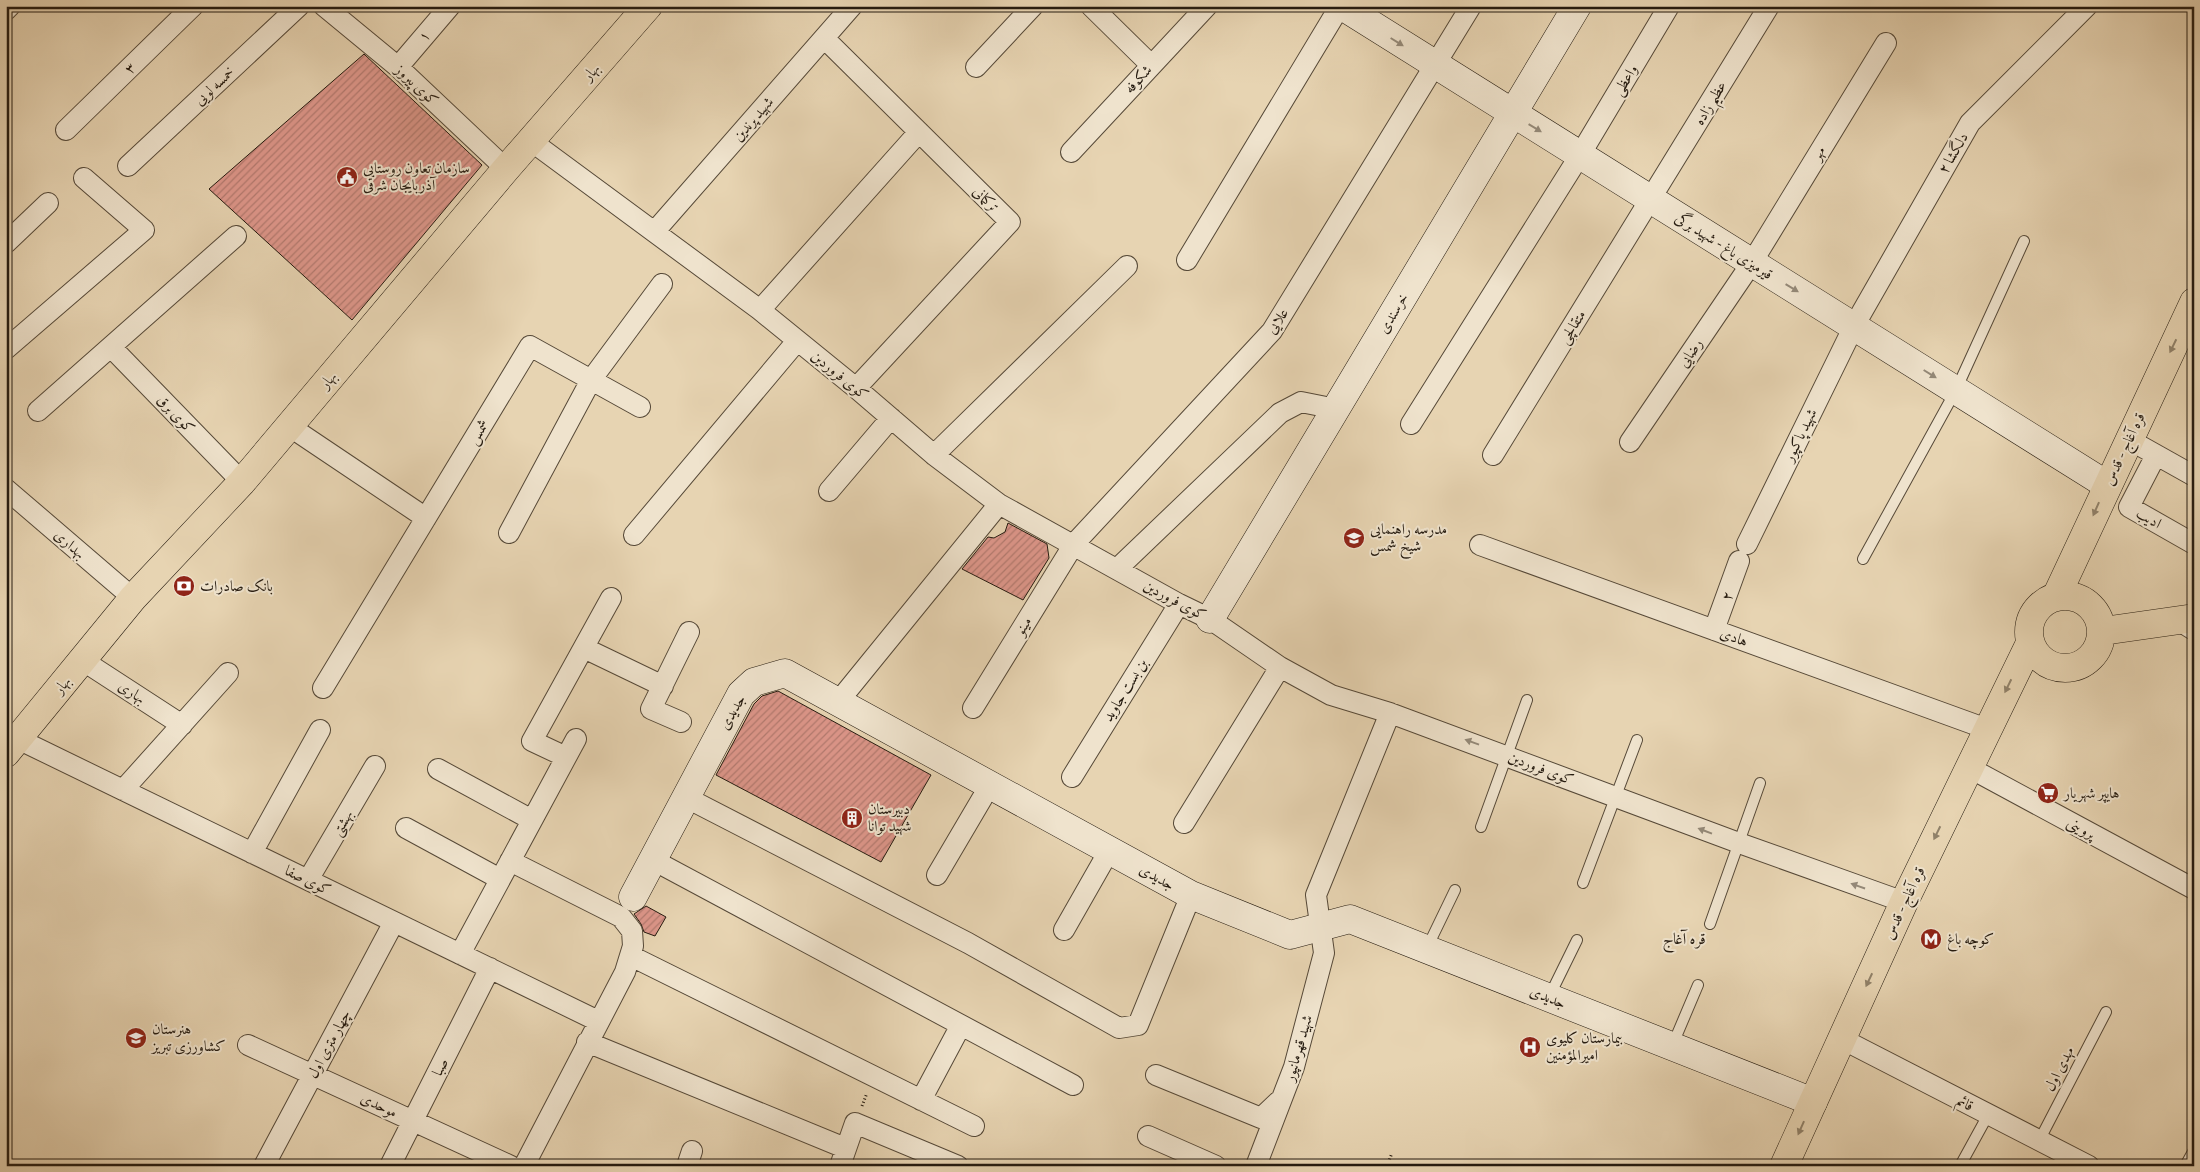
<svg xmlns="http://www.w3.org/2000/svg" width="2200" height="1172" font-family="Alegreya,Amiri,serif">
	<defs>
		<pattern id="building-hatch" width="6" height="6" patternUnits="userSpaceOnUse" patternTransform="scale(1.25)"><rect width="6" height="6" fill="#dd968a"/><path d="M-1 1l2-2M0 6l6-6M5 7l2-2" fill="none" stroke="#b37a6f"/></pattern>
	</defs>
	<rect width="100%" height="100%" fill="#e7d4b2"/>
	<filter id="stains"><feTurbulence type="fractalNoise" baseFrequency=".004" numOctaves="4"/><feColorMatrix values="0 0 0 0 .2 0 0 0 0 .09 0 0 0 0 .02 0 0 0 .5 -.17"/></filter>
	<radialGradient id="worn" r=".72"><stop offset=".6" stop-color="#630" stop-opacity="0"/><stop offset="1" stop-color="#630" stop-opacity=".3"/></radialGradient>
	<path fill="url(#building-hatch)" stroke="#251b10" d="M 364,54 L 482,165 L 352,320 L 209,189 Z
		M 1008,523 L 1047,544 L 1049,558 L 1023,600 L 962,569 L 988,537 L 994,538 L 1005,532 Z
		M 778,691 L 931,775 L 881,862 L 716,775 L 754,704 L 762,696 Z
		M 646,906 L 666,917 L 655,936 L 644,932 L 641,924 L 634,914 Z"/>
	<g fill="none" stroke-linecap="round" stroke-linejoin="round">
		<g stroke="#564938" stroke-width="12">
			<path id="lane" d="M 1863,559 L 1956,390 L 2024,241
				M 2178,626 L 2194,636
				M 1481,827 L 1527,700
				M 1583,883 L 1637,740
				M 1710,924 L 1760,783
				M 1427,948 L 1455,890
				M 1549,997 L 1577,940
				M 1673,1044 L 1698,985
				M 2039,1141 L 2106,1012
				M 1960,1166 L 1988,1115
				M 2185,1166 L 2194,1150"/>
		</g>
		<g stroke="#564938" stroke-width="22">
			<path id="street" d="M 324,6 L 398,67 L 506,169
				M 1091,6 L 1151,65
				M 6,10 L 10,6
				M 824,38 L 1010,222 L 856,388
				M 398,67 L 450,6
				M 976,67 L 1033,6
				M 66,130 L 193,6
				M 531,141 L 760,310 L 856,388 L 934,455 L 999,504 L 1179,604 L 1210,619 L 1280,667 L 1331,695 L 1390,713 L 1739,843 L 1904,902
				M 1071,152 L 1207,6
				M 128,166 L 299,6
				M 655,231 L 852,6
				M 6,243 L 48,203
				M 1187,260 L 1340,6
				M 760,310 L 919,132
				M 111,347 L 242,482
				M 6,349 L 144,230 L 84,178
				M 38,411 L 236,236
				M 1411,424 L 1580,155 L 1669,6
				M 289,426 L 426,518
				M 2128,439 L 2194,476
				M 1630,442 L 1751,264 L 1886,43
				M 934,455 L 1127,266
				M 1493,455 L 1769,6
				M 2156,455 L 2129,507 L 2194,544
				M 6,489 L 133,598
				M 829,491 L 891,418
				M 509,533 L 591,380 L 662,284
				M 634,535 L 797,341
				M 1747,544 L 1854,326 L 1970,123 L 2087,6
				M 1480,545 L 1987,729
				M 1117,569 L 1280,413 L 1301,402 L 1336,409
				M 1714,630 L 1739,561
				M 584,648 L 663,686
				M 82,660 L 182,725
				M 323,688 L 530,346 L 640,407
				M 838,702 L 999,504
				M 973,708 L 1074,544 L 1272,331 L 1471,6
				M 681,722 L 651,709 L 689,632
				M 18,739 L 598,1021
				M 566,757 L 532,741 L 611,598
				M 1968,767 L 2194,889
				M 438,769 L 532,820
				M 1072,777 L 1179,604
				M 123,790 L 228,673
				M 687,798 L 968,943 L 1119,1028 L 1138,1025 L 1191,895
				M 1184,823 L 1280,667
				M 406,828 L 500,879
				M 252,853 L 320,730
				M 653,860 L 1073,1085
				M 510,861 L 621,917 L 632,931 L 633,946 L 625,972 L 524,1166
				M 937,875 L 990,785
				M 308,880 L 375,766
				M 1064,930 L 1109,851
				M 460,954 L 576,739
				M 631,956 L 974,1126
				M 1842,1039 L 2089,1166
				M 587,1042 L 845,1148
				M 248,1045 L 511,1166
				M 1156,1075 L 1261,1118 L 1279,1101
				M 921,1100 L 961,1025
				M 1148,1136 L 1216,1166
				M 264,1166 L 394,922
				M 390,1166 L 490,968
				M 687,1166 L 692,1151
				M 840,1166 L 855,1123 L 958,1166
				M 1256,1166 L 1294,1067 L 1324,953 L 1316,895 L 1390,713"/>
		</g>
		<g stroke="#251b10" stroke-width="29">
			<path id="secondary" d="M 1342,6 L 2107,485
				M 1210,619 L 1577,6
				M 633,897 L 741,694 L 754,682 L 785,673 L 1191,895 L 1290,935 L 1350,919 L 1813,1102"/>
		</g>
		<g stroke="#251b10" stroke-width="29">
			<path id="primary" d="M2029 632a36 36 0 1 1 72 0a36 36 0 1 1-72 0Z
				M 2056,597 L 2194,302
				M 2103,631 L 2194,618
				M 6,753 L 133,598 L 242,482 L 506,169 L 648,6
				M 1784,1166 L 1904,902 L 2030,643"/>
		</g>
		<path stroke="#251b10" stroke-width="3" stroke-dasharray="1 2.5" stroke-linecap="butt" d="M 862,1106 L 867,1093
			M 1387,1166 L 1392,1153"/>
		<use href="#lane" stroke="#efe3cd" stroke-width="10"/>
		<use href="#street" stroke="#efe3cd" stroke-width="20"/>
		<use href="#secondary" stroke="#efe3cd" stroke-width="28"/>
		<use href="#primary" stroke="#e7d4b2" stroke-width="28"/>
	</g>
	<defs><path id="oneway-solid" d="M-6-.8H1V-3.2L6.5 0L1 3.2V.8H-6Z" transform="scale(1.25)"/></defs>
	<g fill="#948978">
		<use href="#oneway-solid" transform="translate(1397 42) rotate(32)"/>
		<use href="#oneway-solid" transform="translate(1535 128) rotate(31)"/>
		<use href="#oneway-solid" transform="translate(1792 288) rotate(31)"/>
		<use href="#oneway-solid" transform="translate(1930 374) rotate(32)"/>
		<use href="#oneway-solid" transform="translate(1472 742) rotate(-160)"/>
		<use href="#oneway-solid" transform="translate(1705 831) rotate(-159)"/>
		<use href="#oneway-solid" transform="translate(1858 886) rotate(-161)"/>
	</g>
	<g fill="#908169">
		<use href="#oneway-solid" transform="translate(2173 346) rotate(116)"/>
		<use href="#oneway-solid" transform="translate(2096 509) rotate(114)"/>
		<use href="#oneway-solid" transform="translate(2008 686) rotate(116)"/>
		<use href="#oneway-solid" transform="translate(1937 833) rotate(116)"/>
		<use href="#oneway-solid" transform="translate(1869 980) rotate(115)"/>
		<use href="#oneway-solid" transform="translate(1801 1128) rotate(114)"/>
	</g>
	<defs>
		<g id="civic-disc" transform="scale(1.125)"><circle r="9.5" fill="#8f2418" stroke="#efe3cd"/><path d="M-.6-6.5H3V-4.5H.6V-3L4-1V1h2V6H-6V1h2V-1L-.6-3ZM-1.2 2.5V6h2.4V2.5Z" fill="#fff"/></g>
		<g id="school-disc" transform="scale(1.125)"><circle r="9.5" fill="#8f2418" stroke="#efe3cd"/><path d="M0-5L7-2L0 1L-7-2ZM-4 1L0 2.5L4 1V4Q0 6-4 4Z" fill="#fff"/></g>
		<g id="bank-disc" transform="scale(1.125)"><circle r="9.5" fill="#8f2418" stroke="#efe3cd"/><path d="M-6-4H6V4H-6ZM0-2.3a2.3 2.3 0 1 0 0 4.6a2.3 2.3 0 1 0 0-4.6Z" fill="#fff"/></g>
		<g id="supermarket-disc" transform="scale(1.125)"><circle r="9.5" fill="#8f2418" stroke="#efe3cd"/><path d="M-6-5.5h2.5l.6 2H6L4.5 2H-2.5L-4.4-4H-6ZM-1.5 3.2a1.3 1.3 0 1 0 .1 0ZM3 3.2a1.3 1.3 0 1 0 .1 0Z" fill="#fff"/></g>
		<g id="building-disc" transform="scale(1.125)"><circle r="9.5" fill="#8f2418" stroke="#efe3cd"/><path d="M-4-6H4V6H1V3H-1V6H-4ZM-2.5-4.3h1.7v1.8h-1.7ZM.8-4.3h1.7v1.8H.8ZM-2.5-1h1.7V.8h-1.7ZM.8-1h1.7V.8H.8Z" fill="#fff"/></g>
		<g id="metro-disc" transform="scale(1.125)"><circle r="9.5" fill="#8f2418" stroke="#efe3cd"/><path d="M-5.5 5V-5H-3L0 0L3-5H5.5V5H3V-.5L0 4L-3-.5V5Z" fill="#fff"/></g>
		<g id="university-disc" transform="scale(1.125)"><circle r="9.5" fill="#8f2418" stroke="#efe3cd"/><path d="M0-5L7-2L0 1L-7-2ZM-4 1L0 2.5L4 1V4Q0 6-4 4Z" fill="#fff"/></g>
		<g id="hospital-disc" transform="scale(1.125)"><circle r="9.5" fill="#8f2418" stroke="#efe3cd"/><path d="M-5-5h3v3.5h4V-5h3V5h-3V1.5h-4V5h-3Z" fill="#fff"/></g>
	</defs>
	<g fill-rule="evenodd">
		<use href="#civic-disc" x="347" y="177"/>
		<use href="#school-disc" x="1354" y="538"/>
		<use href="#bank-disc" x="184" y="586"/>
		<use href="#supermarket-disc" x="2048" y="793"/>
		<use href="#building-disc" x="852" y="818"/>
		<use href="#metro-disc" x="1931" y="939"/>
		<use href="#university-disc" x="136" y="1038"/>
		<use href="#hospital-disc" x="1530" y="1047"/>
	</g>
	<g text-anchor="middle" stroke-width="4" stroke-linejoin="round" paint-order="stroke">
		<g font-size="15" fill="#251b10" stroke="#efe3cd">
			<text transform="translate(424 36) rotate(-50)" y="5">۱</text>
			<text transform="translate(130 68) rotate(-44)" y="5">۳</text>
			<text transform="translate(591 72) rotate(-49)" y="5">بهار</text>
			<text transform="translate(1138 79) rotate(-47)" y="5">شکوفه</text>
			<text transform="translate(1625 80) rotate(-59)" y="5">واعظی</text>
			<text transform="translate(417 85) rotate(43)" y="5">کوی پیروز</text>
			<text transform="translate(214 86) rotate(-43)" y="5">خمسه لویی</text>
			<text transform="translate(1710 103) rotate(-59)" y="5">عظیم زاده</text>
			<text transform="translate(753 119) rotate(-49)" y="5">شهید پرندین</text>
			<text transform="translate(1818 153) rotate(-58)" y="5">مهر</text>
			<text transform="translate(1953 153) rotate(-60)" y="5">دلگشا ۲</text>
			<text transform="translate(986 199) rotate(45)" y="5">ترکمانی</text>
			<text transform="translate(1724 246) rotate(32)" y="5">قیرمیزی باغ - شهید برگی</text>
			<text transform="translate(1393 313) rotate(-59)" y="5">خرسندی</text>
			<text transform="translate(1277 321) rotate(-56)" y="5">علایی</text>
			<text transform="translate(1572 327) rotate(-58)" y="5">متقالچی</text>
			<text transform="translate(1690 353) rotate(-56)" y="5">رضایی</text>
			<text transform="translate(840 375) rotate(39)" y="5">کوی فروردین</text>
			<text transform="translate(328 380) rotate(-50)" y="5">بهار</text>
			<text transform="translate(176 414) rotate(46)" y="5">کوی برق</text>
			<text transform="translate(478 432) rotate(-59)" y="5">شمس</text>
			<text transform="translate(1800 435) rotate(-64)" y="5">شهید پاکپور</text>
			<text transform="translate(2124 449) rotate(-65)" y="5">قره آغاج - قدس</text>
			<text transform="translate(2149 518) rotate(30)" y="5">ادیب</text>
			<text transform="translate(70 544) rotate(41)" y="5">بهداری</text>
			<text transform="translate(1727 596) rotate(-70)" y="5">۲</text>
			<text transform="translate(1175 600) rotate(28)" y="5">کوی فروردین</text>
			<text transform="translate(1023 626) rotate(-58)" y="5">مینو</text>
			<text transform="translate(1734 637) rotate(20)" y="5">هادی</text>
			<text transform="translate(62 685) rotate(-51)" y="5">بهار</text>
			<text transform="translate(1125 690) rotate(-58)" y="5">بن بست جاوید</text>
			<text transform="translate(132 692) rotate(33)" y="5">بهاری</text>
			<text transform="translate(732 712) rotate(-60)" y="5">جدیدی</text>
			<text transform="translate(1541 768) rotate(21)" y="5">کوی فروردین</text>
			<text transform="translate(342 823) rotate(-60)" y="5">بهشتی</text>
			<text transform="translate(2081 828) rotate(28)" y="5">پروینی</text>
			<text transform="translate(1157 877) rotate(29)" y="5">جدیدی</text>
			<text transform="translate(308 880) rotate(26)" y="5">کوی صفا</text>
			<text transform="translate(1904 903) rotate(-65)" y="5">قره آغاج - قدس</text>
			<text transform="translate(1548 997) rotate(22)" y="5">جدیدی</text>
			<text transform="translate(329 1044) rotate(-62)" y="5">چهار متری اول</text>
			<text transform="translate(1298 1048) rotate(-74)" y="5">شهید قهرمانپور</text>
			<text transform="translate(440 1067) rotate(-63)" y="5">صبا</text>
			<text transform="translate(2059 1069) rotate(-63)" y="5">مهدی اول</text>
			<text transform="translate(1965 1103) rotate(27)" y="5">قائم</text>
			<text transform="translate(379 1105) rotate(25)" y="5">موحدی</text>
		</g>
		<g font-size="15" fill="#251b10" stroke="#efe3cd" text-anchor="start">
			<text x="363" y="173">سازمان تعاون روستایی<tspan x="363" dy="17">آذربایجان شرقی</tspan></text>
			<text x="1370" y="534">مدرسه راهنمایی<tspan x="1370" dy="17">شیخ شمس</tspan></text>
			<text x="200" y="591">بانک صادرات</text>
			<text x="2064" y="798">هایپر شهریار</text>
			<text x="868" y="814">دبیرستان<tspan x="868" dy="17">شهید توانا</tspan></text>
			<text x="1947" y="944">کوچه باغ</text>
			<text x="152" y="1034">هنرستان<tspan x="152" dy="17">کشاورزی تبریز</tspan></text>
			<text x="1546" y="1043">بیمارستان کلیوی<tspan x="1546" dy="17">امیرالمؤمنین</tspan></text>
		</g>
		<g font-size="16" fill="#251b10" stroke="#efe3cd">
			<text x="1684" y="944">قره آغاج</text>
		</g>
	</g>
	<rect width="2200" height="1172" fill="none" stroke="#e7d4b2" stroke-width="25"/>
	<rect x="8" y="8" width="2185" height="1157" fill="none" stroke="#251b10" stroke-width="2.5"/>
	<rect x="12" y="12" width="2175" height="1147" fill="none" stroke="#251b10"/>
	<rect width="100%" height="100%" filter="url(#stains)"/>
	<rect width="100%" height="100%" fill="url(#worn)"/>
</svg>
